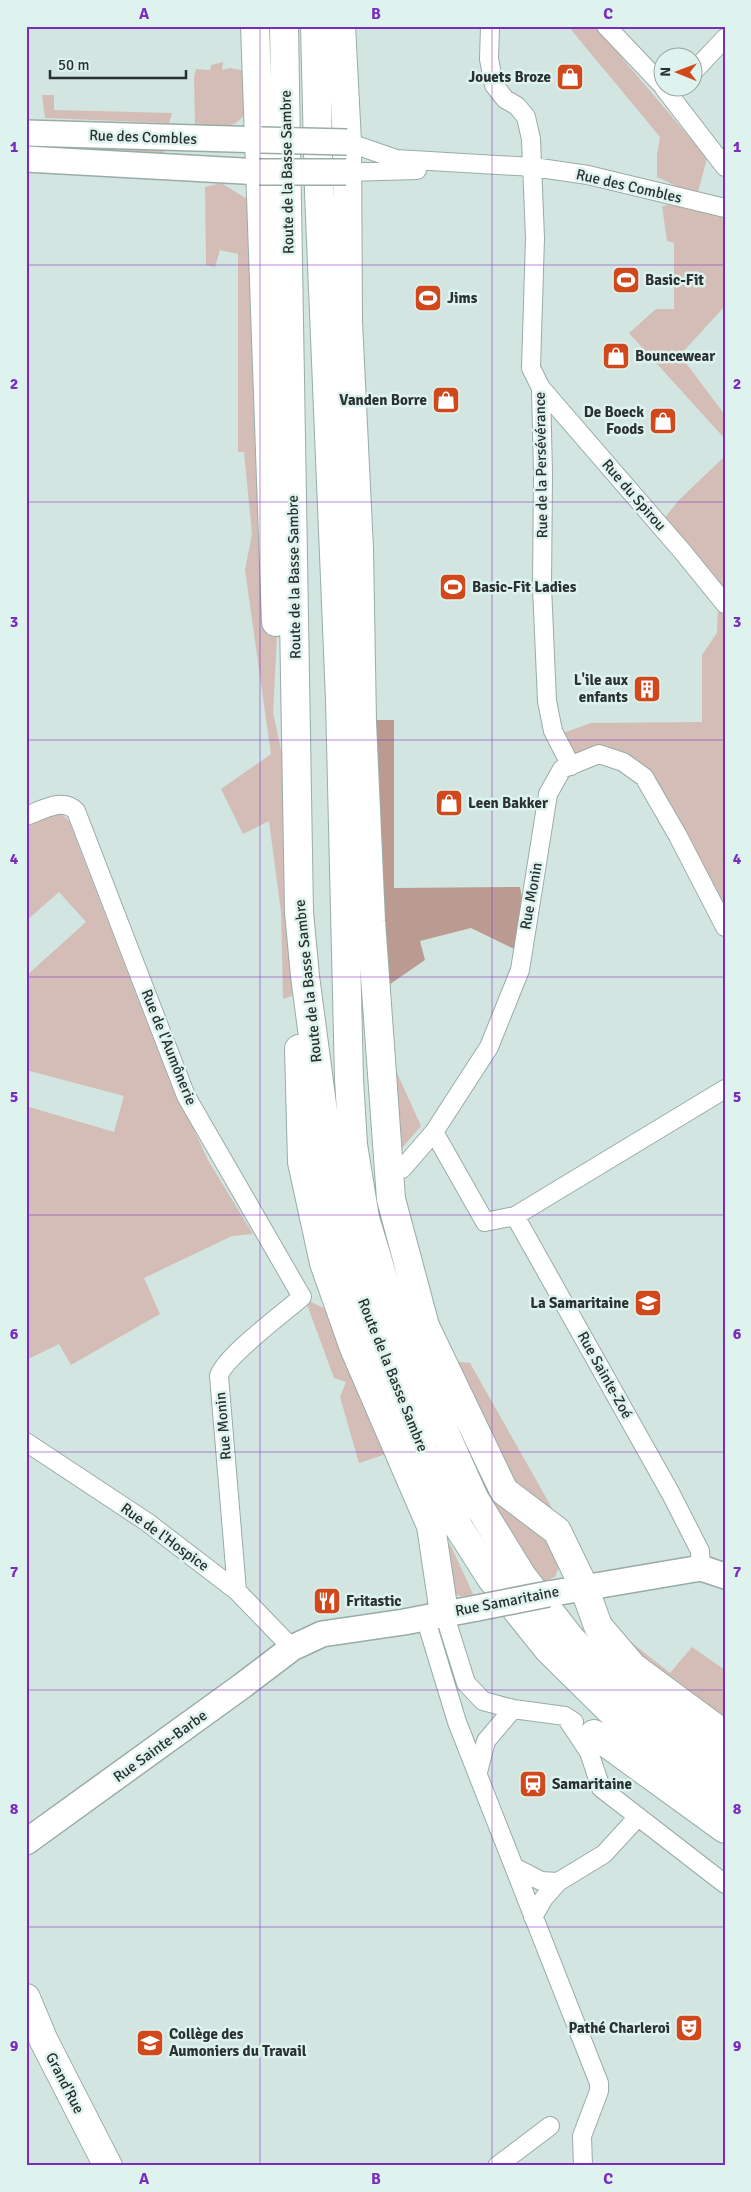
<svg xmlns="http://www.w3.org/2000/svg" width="751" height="2192" font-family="Signika,sans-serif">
	<rect width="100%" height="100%" fill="#d2e5e1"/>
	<path fill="#d4bdb7" d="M 568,26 L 595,26 L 707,158 L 697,196 L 657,177 L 657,155 L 660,137 Z
		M 223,62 L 222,70 L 230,68 L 246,71 C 246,83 249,103 244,114 C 238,129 208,132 195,125 L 194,77 L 196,69 L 210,70 L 211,65 Z
		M 42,95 L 54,95 L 54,110 L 172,113 L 169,123 L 45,118 Z
		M 44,145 L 165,145 L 164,156 L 49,148 Z
		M 221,183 L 254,203 L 254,305 L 277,637 L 273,712 L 287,778 L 292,996 L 283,999 L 281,912 L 269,821 L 243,834 L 221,789 L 271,754 L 245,570 L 252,534 L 244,452 L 238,452 L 238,254 L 220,250 L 215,267 L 206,265 L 205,187 Z
		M 684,203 L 725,216 L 725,306 L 680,355 L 725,415 L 725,439 L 629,333 L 656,309 L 674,309 L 674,243 L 667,241 L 662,206 Z
		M 725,456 L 725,914 L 618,754 L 575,753 L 560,734 L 591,723 L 702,722 L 702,655 L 717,633 L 718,607 L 655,530 L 679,500 Z
		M 54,812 L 62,814 L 69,821 L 161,1059 L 208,1160 L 253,1234 L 232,1236 L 144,1278 L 160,1314 L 71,1365 L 59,1344 L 26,1360 L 26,1106 L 114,1132 L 124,1096 L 26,1070 L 26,976 L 86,922 L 59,892 L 26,921 L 26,822 Z
		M 394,1066 L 421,1126 L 397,1154 Z
		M 305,1299 L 334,1313 L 386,1454 L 359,1463 L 340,1397 L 346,1382 L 334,1378 Z
		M 451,1361 L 470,1363 L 561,1524 L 510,1483 Z
		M 490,1491 L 546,1535 L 560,1565 L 555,1577 L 542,1582 L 491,1502 Z
		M 434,1517 L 452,1548 L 473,1594 C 468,1595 462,1598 457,1595 C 442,1587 437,1535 434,1517 Z
		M 615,1636 L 631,1642 L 670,1673 L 692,1647 L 725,1670 L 725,1724 Z"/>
	<path fill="#bb9b91" d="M 370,720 L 394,720 L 394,888 L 520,887 L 526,919 L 514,949 L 471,928 L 420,941 L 425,960 L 383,989 Z"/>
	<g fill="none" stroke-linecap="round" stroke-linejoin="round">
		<g stroke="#99aca7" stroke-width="20">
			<path id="street" d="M 490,26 L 489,59 L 494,85 L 505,99 L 517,106 L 526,117 L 531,139 L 535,238 L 531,368 L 541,388 L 543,474 L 542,587 L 547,701 L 553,731 L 571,766
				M 606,26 L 664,87
				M 694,71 L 725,38
				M 664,88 L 725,167
				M 347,142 L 396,159 L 533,167 L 588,175 L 725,208
				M 346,172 L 417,170
				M 541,388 L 682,551 L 725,604
				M 26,816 C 43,810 62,797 76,811 L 186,1096 L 302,1297 C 285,1312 224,1357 219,1376 L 237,1591
				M 402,1169 L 434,1132
				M 515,1216 L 485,1222 L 434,1132 L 489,1047 L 520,970 L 548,794 L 562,769 L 599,754 L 623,762 L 644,777 L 678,836 L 725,927
				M 26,1442 L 147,1522 L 237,1591 L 292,1648
				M 701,1568 L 700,1551 L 671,1494 L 515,1216 L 725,1089
				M 444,1613 L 466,1683 L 483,1701 L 513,1709
				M 425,1617 L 457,1722 L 599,2083 L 599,2091 L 582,2136 L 583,2166
				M 565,1716 L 589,1752 L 601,1788 L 725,1884
				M 478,1772 L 486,1741 L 513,1709 L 565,1716 L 574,1722
				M 514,1867 L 541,1881 L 558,1882
				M 533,1917 L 544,1898 L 558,1882 L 604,1854 L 637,1818
				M 497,2166 L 550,2126"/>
		</g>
		<g stroke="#99aca7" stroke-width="28">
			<path id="secondary" d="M 26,133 L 261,140
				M 26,159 L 259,172
				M 548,1594 L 701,1568 L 725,1576
				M 26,1842 L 242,1686 L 292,1648 L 322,1634 L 404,1622 L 477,1608"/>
		</g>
		<g stroke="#99aca7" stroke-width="30">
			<path id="primary" d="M 26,1998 L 44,2041 L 108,2166"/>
		</g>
		<g stroke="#99aca7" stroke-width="30">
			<path id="highway" d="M 255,26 L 276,622
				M 284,26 L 299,912 L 305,976 L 334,1195 L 363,1304 L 423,1453 L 459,1528 L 491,1578 L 548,1649 L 625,1725 L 725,1801
				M 315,26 L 319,192 L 340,700 L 349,1079 L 353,1145 L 365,1218 L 389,1298 L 448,1440 L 474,1498 L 522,1576 L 571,1639 L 637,1703 L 725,1768
				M 341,26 L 347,142 L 348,322 L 359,549 L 362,722 L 371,921 L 391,1199 L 425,1326 L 504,1491 L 557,1531 L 584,1587 L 598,1626 L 633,1667 L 725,1735
				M 299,1049 L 302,1162 L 324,1263 L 354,1348 L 431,1526 L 444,1613
				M 594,1734 L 725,1829"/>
		</g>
		<use href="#street" stroke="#fff" stroke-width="18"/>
		<use href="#secondary" stroke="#fff" stroke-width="25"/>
		<use href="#primary" stroke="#fff" stroke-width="28"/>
		<use href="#highway" stroke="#fff" stroke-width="28"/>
		<g stroke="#99aca7" stroke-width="28" stroke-linecap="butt">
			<path id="secondary-bridge" d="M 261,140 L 347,142
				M 259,172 L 346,172
				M 477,1608 L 548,1594"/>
		</g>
		<use href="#secondary-bridge" stroke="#fff" stroke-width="25"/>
	</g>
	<path fill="none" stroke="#7b2cbf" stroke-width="1" stroke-opacity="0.55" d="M 260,26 L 260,2166M 492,26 L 492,2166M 26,265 L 725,265M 26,502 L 725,502M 26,740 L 725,740M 26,977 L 725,977M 26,1215 L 725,1215M 26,1452 L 725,1452M 26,1690 L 725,1690M 26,1927 L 725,1927"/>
	<defs>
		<g id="shop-square" transform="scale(1.4375)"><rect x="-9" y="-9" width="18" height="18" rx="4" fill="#d1481d" stroke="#dff3ee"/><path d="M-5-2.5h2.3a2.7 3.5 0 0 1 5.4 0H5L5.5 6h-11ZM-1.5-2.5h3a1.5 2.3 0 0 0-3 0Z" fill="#fff"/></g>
		<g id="stadium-square" transform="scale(1.4375)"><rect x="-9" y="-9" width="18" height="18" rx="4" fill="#d1481d" stroke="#dff3ee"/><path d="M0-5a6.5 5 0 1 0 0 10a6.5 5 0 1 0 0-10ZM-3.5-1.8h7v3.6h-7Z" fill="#fff"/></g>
		<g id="building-square" transform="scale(1.4375)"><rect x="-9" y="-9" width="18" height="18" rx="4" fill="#d1481d" stroke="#dff3ee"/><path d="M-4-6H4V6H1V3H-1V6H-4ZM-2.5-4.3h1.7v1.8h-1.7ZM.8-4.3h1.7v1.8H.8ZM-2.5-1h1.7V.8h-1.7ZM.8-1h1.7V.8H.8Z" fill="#fff"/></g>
		<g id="school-square" transform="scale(1.4375)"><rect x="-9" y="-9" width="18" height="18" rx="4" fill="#d1481d" stroke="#dff3ee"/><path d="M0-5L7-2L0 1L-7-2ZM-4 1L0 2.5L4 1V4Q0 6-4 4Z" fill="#fff"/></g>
		<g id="restaurant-square" transform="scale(1.4375)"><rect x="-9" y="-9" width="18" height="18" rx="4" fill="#d1481d" stroke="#dff3ee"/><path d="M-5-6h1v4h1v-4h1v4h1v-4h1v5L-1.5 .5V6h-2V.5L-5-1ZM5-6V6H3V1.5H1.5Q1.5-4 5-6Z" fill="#fff"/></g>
		<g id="station-square" transform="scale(1.4375)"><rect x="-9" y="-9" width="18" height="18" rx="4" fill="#d1481d" stroke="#dff3ee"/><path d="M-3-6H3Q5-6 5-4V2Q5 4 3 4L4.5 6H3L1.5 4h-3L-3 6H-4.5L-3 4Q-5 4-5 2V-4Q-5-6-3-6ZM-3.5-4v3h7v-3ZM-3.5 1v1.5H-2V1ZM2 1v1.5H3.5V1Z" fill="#fff"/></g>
		<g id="theatre-square" transform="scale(1.4375)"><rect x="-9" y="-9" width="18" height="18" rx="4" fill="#d1481d" stroke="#dff3ee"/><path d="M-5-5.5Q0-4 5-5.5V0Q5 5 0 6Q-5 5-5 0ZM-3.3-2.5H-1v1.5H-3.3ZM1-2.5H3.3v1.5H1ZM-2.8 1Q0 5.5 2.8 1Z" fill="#fff"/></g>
	</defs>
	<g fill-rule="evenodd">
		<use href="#shop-square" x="570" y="77"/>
		<use href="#stadium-square" x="626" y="280"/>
		<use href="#stadium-square" x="428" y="298"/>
		<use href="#shop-square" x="616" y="356"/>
		<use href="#shop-square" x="446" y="400"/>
		<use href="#shop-square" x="663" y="421"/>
		<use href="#stadium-square" x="453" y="587"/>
		<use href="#building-square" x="647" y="689"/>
		<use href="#shop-square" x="449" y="803"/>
		<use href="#school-square" x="648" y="1303"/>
		<use href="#restaurant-square" x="327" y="1601"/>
		<use href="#station-square" x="533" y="1784"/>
		<use href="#theatre-square" x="689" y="2028"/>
		<use href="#school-square" x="150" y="2043"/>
	</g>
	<g text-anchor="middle" stroke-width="5" stroke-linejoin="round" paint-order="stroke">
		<g font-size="15" font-weight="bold" fill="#2a3130" stroke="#dff3ee" text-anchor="start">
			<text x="551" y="82" text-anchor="end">Jouets Broze</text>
			<text x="645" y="285">Basic-Fit</text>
			<text x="447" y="303">Jims</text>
			<text x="635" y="361">Bouncewear</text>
			<text x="427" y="405" text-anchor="end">Vanden Borre</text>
			<text x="644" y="417" text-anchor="end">De Boeck<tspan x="644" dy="17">Foods</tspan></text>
			<text x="472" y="592">Basic-Fit Ladies</text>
			<text x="628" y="685" text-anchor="end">L'ile aux<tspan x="628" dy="17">enfants</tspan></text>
			<text x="468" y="808">Leen Bakker</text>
			<text x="629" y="1308" text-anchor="end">La Samaritaine</text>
			<text x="346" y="1606">Fritastic</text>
			<text x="552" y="1789">Samaritaine</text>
			<text x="670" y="2033" text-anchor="end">Pathé Charleroi</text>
			<text x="169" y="2039">Collège des<tspan x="169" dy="17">Aumoniers du Travail</tspan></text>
		</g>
		<g font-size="15" fill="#2a3130" stroke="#dff3ee">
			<text transform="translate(143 137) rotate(2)" y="5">Rue des Combles</text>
			<text transform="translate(287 172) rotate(-91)" y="5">Route de la Basse Sambre</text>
			<text transform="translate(629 186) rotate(13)" y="5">Rue des Combles</text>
			<text transform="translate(541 465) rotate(-91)" y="5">Rue de la Persévérance</text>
			<text transform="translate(634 495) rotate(49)" y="5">Rue du Spirou</text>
			<text transform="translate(294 577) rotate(-91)" y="5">Route de la Basse Sambre</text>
			<text transform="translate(531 896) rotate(-80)" y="5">Rue Monin</text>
			<text transform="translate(308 981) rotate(-96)" y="5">Route de la Basse Sambre</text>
			<text transform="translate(169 1047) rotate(68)" y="5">Rue de l'Aumônerie</text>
			<text transform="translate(393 1375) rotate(68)" y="5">Route de la Basse Sambre</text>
			<text transform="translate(605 1375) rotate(61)" y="5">Rue Sainte-Zoé</text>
			<text transform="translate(223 1426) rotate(-95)" y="5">Rue Monin</text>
			<text transform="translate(165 1537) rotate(36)" y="5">Rue de l'Hospice</text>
			<text transform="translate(507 1601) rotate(-11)" y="5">Rue Samaritaine</text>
			<text transform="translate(160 1746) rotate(-36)" y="5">Rue Sainte-Barbe</text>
			<text transform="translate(65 2083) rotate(63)" y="5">Grand'Rue</text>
		</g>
	</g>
	<rect width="751" height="2192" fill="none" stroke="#dff3ee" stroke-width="55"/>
	<g transform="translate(678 72) rotate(271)"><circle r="24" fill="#dff3ee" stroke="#97a5a2"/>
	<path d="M0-4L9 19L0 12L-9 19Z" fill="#d1481d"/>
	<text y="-8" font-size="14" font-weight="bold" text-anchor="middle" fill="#2a3130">N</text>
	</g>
	<path d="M50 70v8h136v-8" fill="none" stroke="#2a3130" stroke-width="2.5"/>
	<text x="58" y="70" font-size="15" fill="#2a3130" stroke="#dff3ee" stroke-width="4" paint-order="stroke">50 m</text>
	<rect x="28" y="28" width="696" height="2136" fill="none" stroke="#7b2cbf" stroke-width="2"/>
	<g font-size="16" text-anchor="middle" font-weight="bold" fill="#7b2cbf">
		<text x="144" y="19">A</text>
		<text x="376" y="19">B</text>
		<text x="608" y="19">C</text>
		<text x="14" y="152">1</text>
		<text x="737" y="152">1</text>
		<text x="14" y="389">2</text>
		<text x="737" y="389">2</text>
		<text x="14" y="627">3</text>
		<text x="737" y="627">3</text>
		<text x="14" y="864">4</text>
		<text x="737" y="864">4</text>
		<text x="14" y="1102">5</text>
		<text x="737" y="1102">5</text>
		<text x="14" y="1339">6</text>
		<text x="737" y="1339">6</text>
		<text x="14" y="1577">7</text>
		<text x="737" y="1577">7</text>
		<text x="14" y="1814">8</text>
		<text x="737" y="1814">8</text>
		<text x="14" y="2051">9</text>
		<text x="737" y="2051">9</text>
		<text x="144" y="2184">A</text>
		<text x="376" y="2184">B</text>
		<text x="608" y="2184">C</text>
	</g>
</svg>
